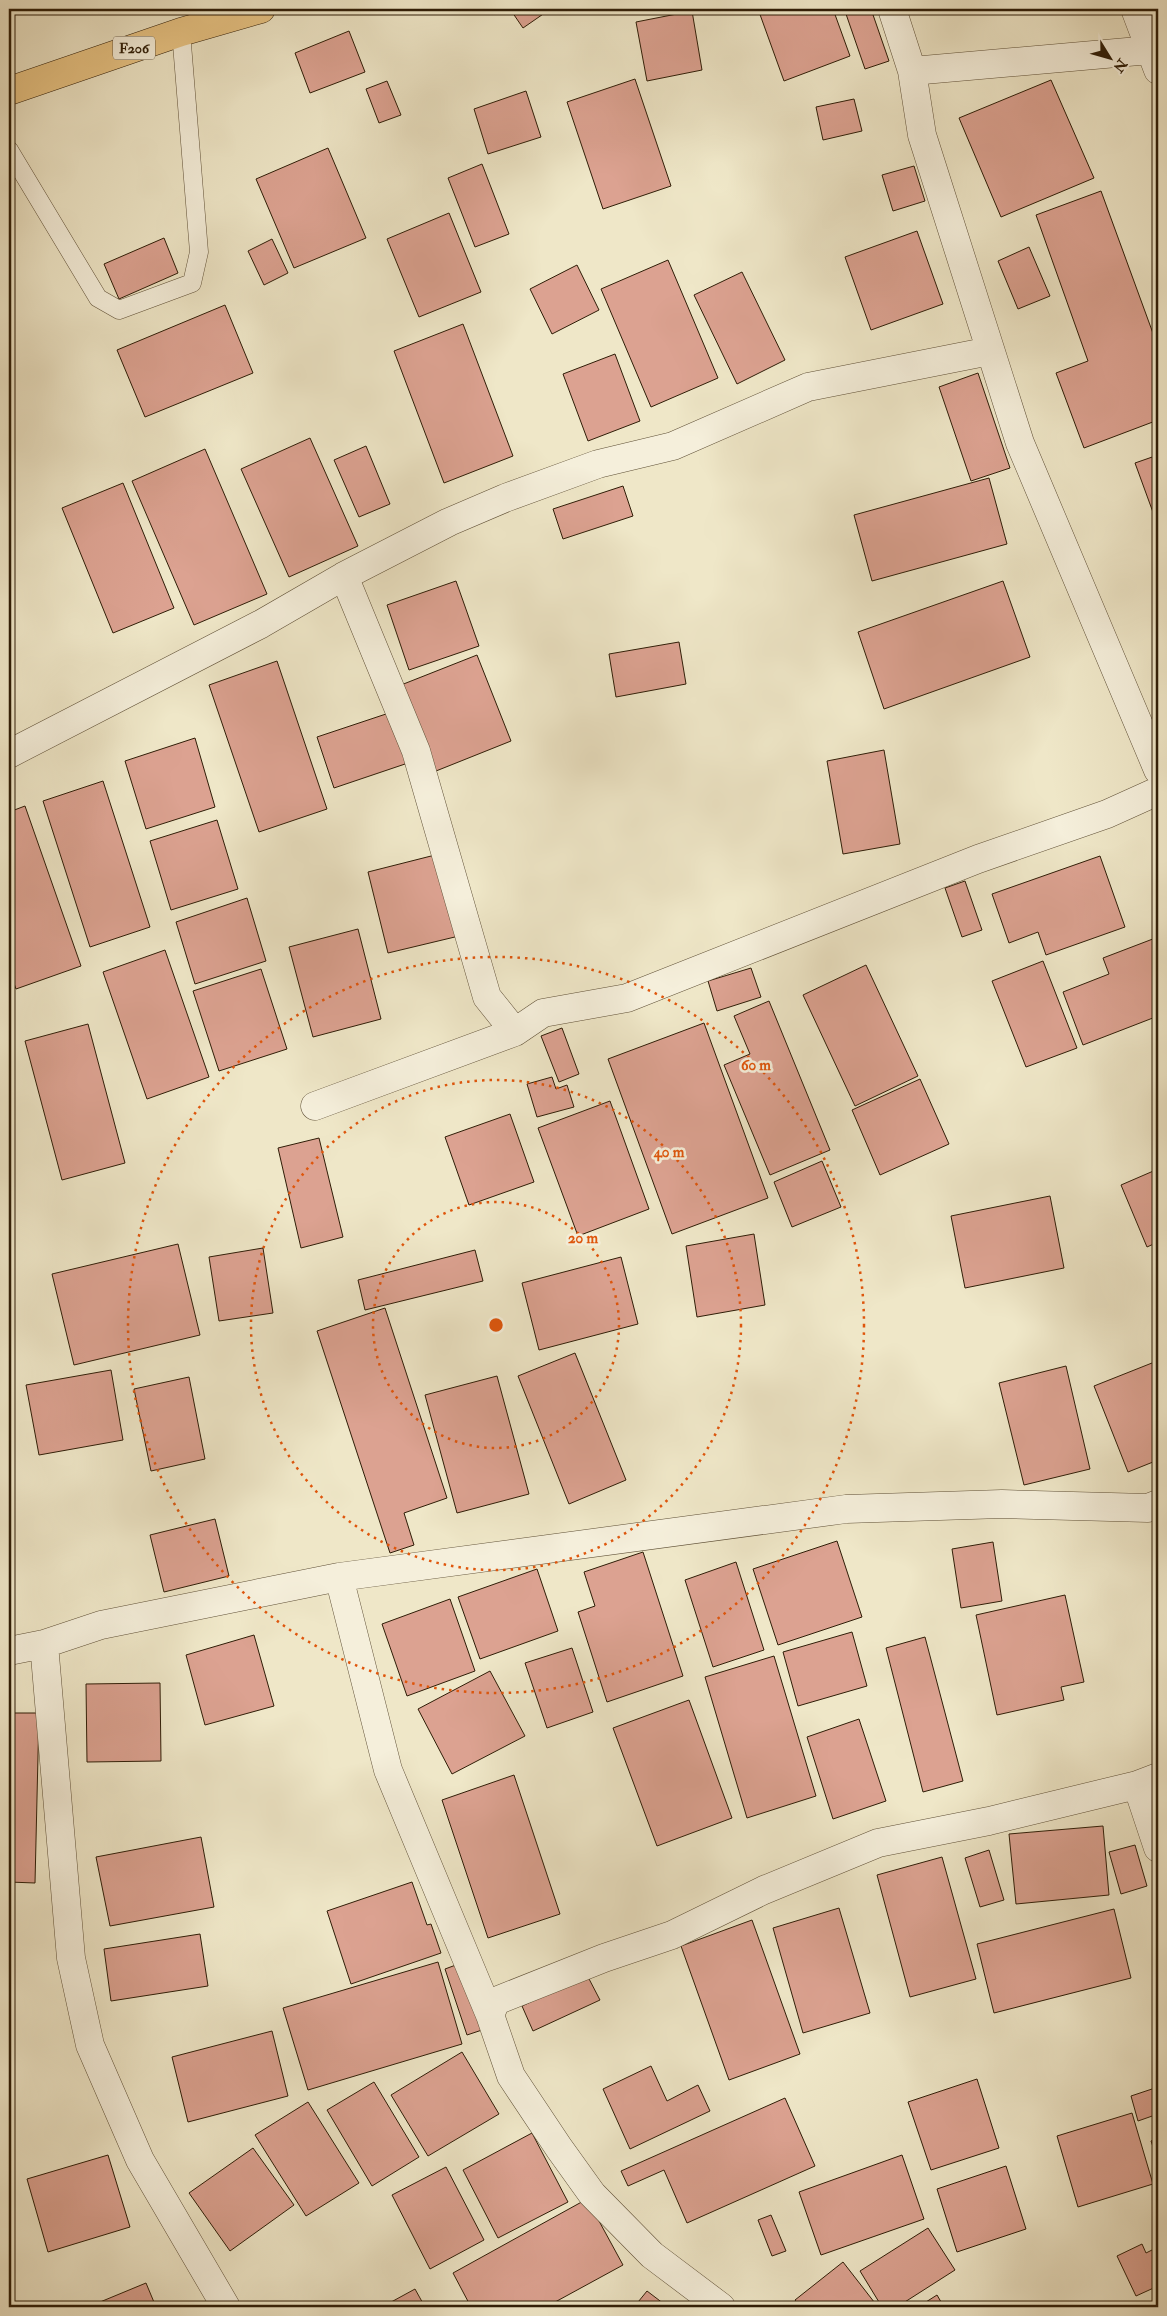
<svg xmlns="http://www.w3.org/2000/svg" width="1167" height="2316" font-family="'IM FELL Double Pica',serif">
	<rect width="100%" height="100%" fill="#efe7c8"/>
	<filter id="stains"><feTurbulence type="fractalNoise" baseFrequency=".004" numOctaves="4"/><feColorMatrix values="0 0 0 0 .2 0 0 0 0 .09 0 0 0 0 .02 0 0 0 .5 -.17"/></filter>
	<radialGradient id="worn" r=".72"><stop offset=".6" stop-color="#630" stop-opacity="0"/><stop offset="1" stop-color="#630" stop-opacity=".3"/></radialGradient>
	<path fill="#dca291" stroke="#2f1d07" d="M 510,9 L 548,9 L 549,10 L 523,28 Z
		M 758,9 L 833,9 L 850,56 L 784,81 Z
		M 863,9 L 871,9 L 889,61 L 865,69 L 846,14 Z
		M 692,11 L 702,70 L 647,81 L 636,22 Z
		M 349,31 L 365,72 L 310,93 L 295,53 Z
		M 635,79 L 671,186 L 603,209 L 567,102 Z
		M 1051,80 L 1094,178 L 1001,217 L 959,118 Z
		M 387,81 L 401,115 L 379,123 L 366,89 Z
		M 526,91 L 541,137 L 488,154 L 474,109 Z
		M 854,99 L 862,131 L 823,140 L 816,107 Z
		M 328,148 L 366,238 L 294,268 L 256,179 Z
		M 482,164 L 509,234 L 475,247 L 448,178 Z
		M 914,166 L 925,201 L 893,211 L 882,175 Z
		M 1101,191 L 1158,347 L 1158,420 L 1084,448 L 1056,373 L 1088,361 L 1036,215 Z
		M 449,213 L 481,292 L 419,317 L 387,239 Z
		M 917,231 L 943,304 L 871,330 L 845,257 Z
		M 164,238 L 178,273 L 119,299 L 104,264 Z
		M 272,239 L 288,273 L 264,285 L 248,251 Z
		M 1029,247 L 1050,296 L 1018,309 L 998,261 Z
		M 668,260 L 718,378 L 651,407 L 601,289 Z
		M 577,265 L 599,310 L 552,334 L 530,289 Z
		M 742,272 L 785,360 L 737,384 L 694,295 Z
		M 225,305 L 253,373 L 145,417 L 117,350 Z
		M 463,324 L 513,456 L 444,483 L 394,351 Z
		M 615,354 L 640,421 L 588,441 L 563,374 Z
		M 978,373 L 1010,468 L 971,481 L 939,387 Z
		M 310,438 L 358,546 L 289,577 L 241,469 Z
		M 366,446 L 390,504 L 359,517 L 334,460 Z
		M 205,449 L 267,594 L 194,625 L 132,481 Z
		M 1158,455 L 1158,526 L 1135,463 Z
		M 989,478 L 1007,544 L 872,581 L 854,515 Z
		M 123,483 L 174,608 L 113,633 L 62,508 Z
		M 623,486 L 633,516 L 563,539 L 553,509 Z
		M 456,581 L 479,646 L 409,670 L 387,605 Z
		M 1003,581 L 1030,657 L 884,709 L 858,632 Z
		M 679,642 L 686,684 L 616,697 L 609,654 Z
		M 477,655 L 511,741 L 436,771 L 401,685 Z
		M 277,661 L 327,809 L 259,832 L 209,685 Z
		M 395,711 L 411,762 L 334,788 L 317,737 Z
		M 195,738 L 215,807 L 146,829 L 125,761 Z
		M 884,750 L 900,844 L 843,854 L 827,761 Z
		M 103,781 L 150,927 L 90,947 L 43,801 Z
		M 25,806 L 81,966 L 16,989 L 9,969 L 9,812 Z
		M 217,820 L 238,889 L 171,910 L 150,841 Z
		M 439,854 L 459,936 L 388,953 L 368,872 Z
		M 1100,856 L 1125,927 L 1046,955 L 1038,932 L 1009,943 L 992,894 Z
		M 965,881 L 982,930 L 962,937 L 945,888 Z
		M 247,898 L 266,961 L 195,984 L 176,922 Z
		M 358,929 L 381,1019 L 313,1037 L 289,947 Z
		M 1158,937 L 1158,1016 L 1083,1045 L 1063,992 L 1109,974 L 1103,958 Z
		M 165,950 L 209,1077 L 147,1099 L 103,972 Z
		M 1043,961 L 1077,1048 L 1026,1067 L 992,981 Z
		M 866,965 L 918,1076 L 855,1106 L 803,995 Z
		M 751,968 L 761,997 L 717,1011 L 708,981 Z
		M 261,969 L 287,1049 L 219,1071 L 193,991 Z
		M 769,1001 L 830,1150 L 770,1175 L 724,1065 L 750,1054 L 734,1016 Z
		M 704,1023 L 768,1198 L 672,1234 L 608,1059 Z
		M 88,1024 L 125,1163 L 62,1180 L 25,1041 Z
		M 562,1028 L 579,1074 L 559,1082 L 541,1036 Z
		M 552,1077 L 556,1089 L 567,1085 L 574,1107 L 537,1117 L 527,1084 Z
		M 920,1079 L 949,1144 L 880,1175 L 852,1110 Z
		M 610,1101 L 649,1209 L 578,1236 L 538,1128 Z
		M 510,1114 L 534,1182 L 469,1205 L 445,1137 Z
		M 319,1138 L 343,1237 L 301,1248 L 278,1148 Z
		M 822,1161 L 841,1207 L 792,1227 L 774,1182 Z
		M 1158,1169 L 1158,1242 L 1147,1247 L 1121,1185 Z
		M 1050,1196 L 1064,1268 L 965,1288 L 951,1216 Z
		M 754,1234 L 765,1305 L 697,1317 L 686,1246 Z
		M 178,1244 L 200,1335 L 74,1365 L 52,1274 Z
		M 263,1248 L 273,1313 L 219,1321 L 209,1257 Z
		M 475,1250 L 483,1281 L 365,1310 L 358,1280 Z
		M 621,1257 L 638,1324 L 539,1350 L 522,1283 Z
		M 385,1308 L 447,1498 L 404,1513 L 414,1545 L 390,1553 L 317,1331 Z
		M 575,1353 L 626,1480 L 569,1504 L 518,1376 Z
		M 1157,1361 L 1158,1460 L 1128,1472 L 1094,1386 Z
		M 1066,1366 L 1090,1469 L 1024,1485 L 999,1383 Z
		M 111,1370 L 123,1440 L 39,1455 L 26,1385 Z
		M 497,1376 L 529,1494 L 457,1513 L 425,1395 Z
		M 189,1377 L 205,1459 L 151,1471 L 134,1389 Z
		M 215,1519 L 229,1576 L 164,1592 L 150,1535 Z
		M 837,1541 L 862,1617 L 778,1645 L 753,1569 Z
		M 993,1542 L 1002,1601 L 961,1608 L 952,1549 Z
		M 643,1552 L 683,1676 L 607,1702 L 578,1612 L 595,1606 L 584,1572 Z
		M 736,1562 L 764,1650 L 713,1667 L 685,1580 Z
		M 537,1569 L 558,1631 L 480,1659 L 458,1597 Z
		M 1065,1595 L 1084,1682 L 1061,1687 L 1064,1700 L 997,1715 L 976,1615 Z
		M 450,1599 L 475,1671 L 407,1696 L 382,1624 Z
		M 852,1632 L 867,1686 L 798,1706 L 783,1652 Z
		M 254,1635 L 274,1706 L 205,1725 L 186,1655 Z
		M 925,1637 L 963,1781 L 923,1792 L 886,1648 Z
		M 572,1648 L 593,1712 L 547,1728 L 525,1663 Z
		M 774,1656 L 816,1796 L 747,1818 L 705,1677 Z
		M 490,1671 L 525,1736 L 452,1774 L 418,1709 Z
		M 160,1683 L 161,1761 L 87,1762 L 86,1684 Z
		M 689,1700 L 732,1818 L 657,1846 L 613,1728 Z
		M 9,1713 L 39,1713 L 35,1883 L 9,1882 Z
		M 859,1719 L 886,1801 L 833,1819 L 807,1737 Z
		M 514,1775 L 560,1914 L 488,1938 L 442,1800 Z
		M 1103,1826 L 1109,1895 L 1016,1904 L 1009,1834 Z
		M 201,1837 L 214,1907 L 110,1926 L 96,1857 Z
		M 1135,1845 L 1147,1886 L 1121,1894 L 1109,1852 Z
		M 989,1850 L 1004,1900 L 980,1907 L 965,1858 Z
		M 942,1857 L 976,1979 L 910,1997 L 877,1875 Z
		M 412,1882 L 427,1925 L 431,1924 L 441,1953 L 351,1984 L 327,1911 Z
		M 839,1908 L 870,2013 L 803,2033 L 773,1928 Z
		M 1114,1909 L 1131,1978 L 994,2013 L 977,1944 Z
		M 752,1920 L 800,2054 L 729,2080 L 681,1946 Z
		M 200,1934 L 208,1986 L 111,2001 L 104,1949 Z
		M 438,1962 L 462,2044 L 308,2090 L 283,2008 Z
		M 464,1962 L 485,2029 L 467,2035 L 445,1969 Z
		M 587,1975 L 600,2000 L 533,2031 L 522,2006 Z
		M 272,2031 L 288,2096 L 188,2122 L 172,2057 Z
		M 462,2052 L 499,2114 L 428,2156 L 391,2095 Z
		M 651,2066 L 667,2101 L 698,2085 L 710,2111 L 630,2149 L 603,2089 Z
		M 977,2079 L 999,2148 L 931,2170 L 908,2102 Z
		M 374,2082 L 419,2157 L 372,2186 L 327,2110 Z
		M 1158,2087 L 1158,2114 L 1138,2121 L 1131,2096 Z
		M 785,2098 L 815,2166 L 687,2223 L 664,2170 L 628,2186 L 621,2171 Z
		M 308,2102 L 359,2183 L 306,2216 L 255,2135 Z
		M 1132,2113 L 1153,2184 L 1078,2207 L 1057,2136 Z
		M 532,2133 L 568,2202 L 498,2238 L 463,2170 Z
		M 1158,2138 L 1158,2162 L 1151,2141 Z
		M 253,2148 L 294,2205 L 230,2251 L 189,2193 Z
		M 108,2155 L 130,2227 L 48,2252 L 27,2179 Z
		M 902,2155 L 924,2219 L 821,2255 L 799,2192 Z
		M 1006,2166 L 1026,2229 L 957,2252 L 937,2189 Z
		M 446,2167 L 484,2240 L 430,2269 L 392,2195 Z
		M 587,2199 L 623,2265 L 546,2307 L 471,2307 L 453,2273 Z
		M 771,2215 L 786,2251 L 772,2256 L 758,2220 Z
		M 928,2228 L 955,2270 L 897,2307 L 882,2307 L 860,2271 Z
		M 1142,2244 L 1146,2253 L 1158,2247 L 1158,2286 L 1136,2296 L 1117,2256 Z
		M 843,2262 L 878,2307 L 800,2307 L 795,2300 Z
		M 146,2283 L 156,2307 L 88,2307 Z
		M 415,2289 L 425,2307 L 382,2307 Z
		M 647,2291 L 668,2307 L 634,2307 Z
		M 937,2295 L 944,2307 L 918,2307 Z"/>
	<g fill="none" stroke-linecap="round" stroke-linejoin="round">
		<g stroke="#5f5037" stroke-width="19">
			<path id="lane" d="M 9,150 L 98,298 L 119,310 L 192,283 L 199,252 L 181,32"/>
		</g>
		<g stroke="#5f5037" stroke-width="29">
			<path id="street" d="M 892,9 L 912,71 L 922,135 L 1020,443 L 1158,770
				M 1135,9 L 1158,70
				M 912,71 L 1150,50 L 1158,47
				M 344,576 L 416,751 L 487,997 L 515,1032
				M 9,754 L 261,624 L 344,576 L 449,522 L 505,498 L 598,464 L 673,446 L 808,387 L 990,351
				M 315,1106 L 515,1032 L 543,1013 L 627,998 L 978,859 L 1107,814 L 1158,791
				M 339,1577 L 388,1770 L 490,2015
				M 44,1644 L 71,1958 L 90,2045 L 140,2160 L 226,2307
				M 9,1651 L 44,1644 L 101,1625 L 339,1577 L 846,1509 L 1002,1504 L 1148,1508 L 1158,1504
				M 1137,1785 L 1158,1848
				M 721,2307 L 652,2255 L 592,2194 L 559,2148 L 511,2076 L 490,2015 L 496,2001 L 604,1958 L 672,1935 L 764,1890 L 878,1843 L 989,1821 L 1137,1785 L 1158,1777"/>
		</g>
		<g stroke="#2f1d07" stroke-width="29">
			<path id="primary" d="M 9,91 L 181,32 L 261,9"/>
		</g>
		<use href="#lane" stroke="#f5efdb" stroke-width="18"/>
		<use href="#street" stroke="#f5efdb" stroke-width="28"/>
		<use href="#primary" stroke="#e8c484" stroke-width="28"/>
	</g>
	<g fill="none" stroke="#df560c" stroke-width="2.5" stroke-dasharray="2.5 5">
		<circle cx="496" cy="1325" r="123"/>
		<circle cx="496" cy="1325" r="245"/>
		<circle cx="496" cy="1325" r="368"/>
	</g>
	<g text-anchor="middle" stroke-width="5" stroke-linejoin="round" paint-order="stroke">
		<rect fill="#f5efdb" stroke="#6a5c47" stroke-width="1" x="113" y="36.5" width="42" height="23" rx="4"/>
		<g font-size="14" font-weight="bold" fill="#2f1d07">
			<text x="134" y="53">F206</text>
		</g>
	</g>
	<circle cx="496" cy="1325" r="8" fill="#df560c" stroke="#f5efdb" stroke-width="2.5"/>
	<g font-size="15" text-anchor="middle" font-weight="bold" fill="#df560c" stroke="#f5efdb" stroke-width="5" stroke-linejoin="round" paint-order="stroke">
		<text x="756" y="1070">60 m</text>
		<text x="669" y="1157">40 m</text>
		<text x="583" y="1243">20 m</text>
	</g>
	<rect width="1167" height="2316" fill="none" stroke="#efe7c8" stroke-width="30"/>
	<rect x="10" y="10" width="1147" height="2296" fill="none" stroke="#2f1d07" stroke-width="2.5"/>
	<rect x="15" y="15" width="1137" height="2286" fill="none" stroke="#2f1d07"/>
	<g transform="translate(1110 58) rotate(127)" stroke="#f5efdb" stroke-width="4" paint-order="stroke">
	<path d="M0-4L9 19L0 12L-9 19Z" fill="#2f1d07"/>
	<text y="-8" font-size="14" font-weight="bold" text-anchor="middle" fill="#2f1d07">N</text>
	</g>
	<rect width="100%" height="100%" filter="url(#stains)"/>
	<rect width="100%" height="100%" fill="url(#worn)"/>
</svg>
